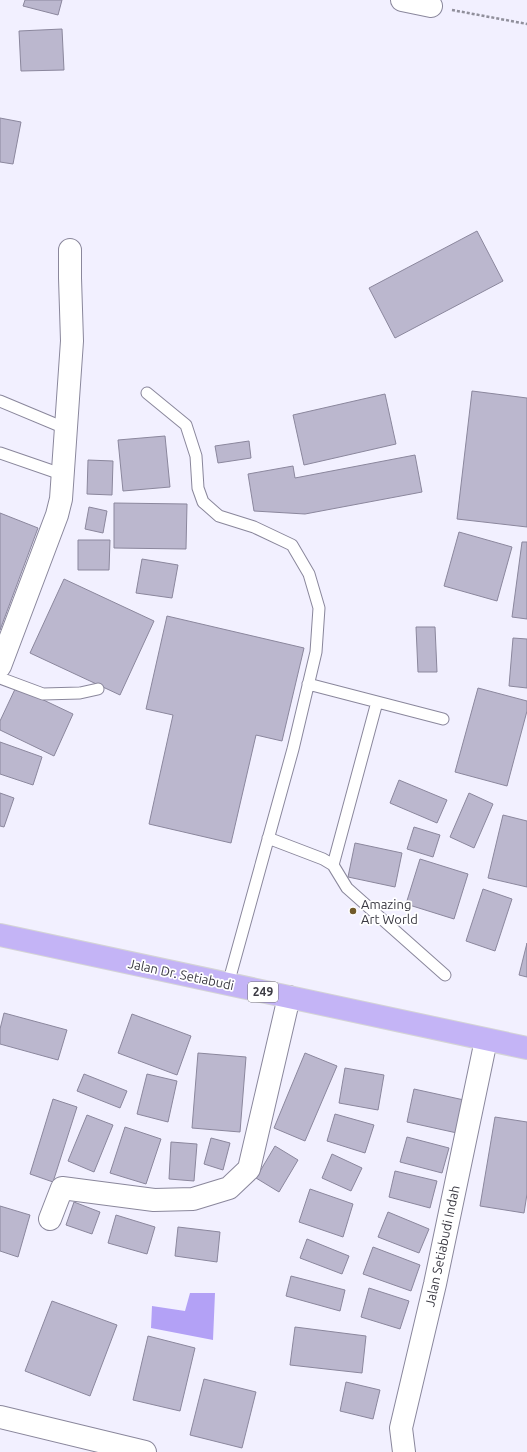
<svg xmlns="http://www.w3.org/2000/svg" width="527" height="1452" font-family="Ubuntu,sans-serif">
	<rect width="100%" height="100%" fill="#f2f0ff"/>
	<path fill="#b3a1f6" d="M 190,1293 L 215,1293 L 213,1340 L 151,1328 L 152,1306 L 185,1311 Z"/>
	<path fill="#bbb7ce" stroke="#8b879d" d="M 25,0 L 62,0 L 58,15 L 23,6 Z
		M 62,29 L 64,70 L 21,71 L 19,31 Z
		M 0,118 L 21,122 L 13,164 L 0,162 Z
		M 477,231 L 503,281 L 395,338 L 369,288 Z
		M 472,391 L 527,398 L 527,527 L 457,519 Z
		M 385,394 L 396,444 L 304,465 L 293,415 Z
		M 165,436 L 170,487 L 123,491 L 118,440 Z
		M 249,441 L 251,458 L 218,463 L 215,446 Z
		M 415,455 L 422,492 L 305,514 L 254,511 L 248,474 L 293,466 L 295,478 Z
		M 88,460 L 113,461 L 112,495 L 87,494 Z
		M 114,503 L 187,504 L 186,549 L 114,548 Z
		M 89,507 L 107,511 L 103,533 L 85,529 Z
		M 0,513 L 38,528 L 0,630 Z
		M 459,532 L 512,547 L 497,601 L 444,586 Z
		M 78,540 L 110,540 L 109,570 L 78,570 Z
		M 522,542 L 527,542 L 527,619 L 512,617 Z
		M 142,559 L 178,565 L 172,598 L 136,593 Z
		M 64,579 L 154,621 L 120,695 L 30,653 Z
		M 167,616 L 304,648 L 282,741 L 256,735 L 231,843 L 149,824 L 173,715 L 146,709 Z
		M 416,627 L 435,627 L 437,672 L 418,672 Z
		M 513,638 L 527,639 L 527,688 L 509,686 Z
		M 16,687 L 73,714 L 54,756 L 0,730 L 0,721 Z
		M 478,688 L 527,701 L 527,711 L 507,786 L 455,772 Z
		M 0,742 L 42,757 L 33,785 L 0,774 Z
		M 399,780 L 447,800 L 437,823 L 390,803 Z
		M 0,793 L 14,798 L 4,827 L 0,826 Z
		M 469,793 L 493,804 L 474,848 L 450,837 Z
		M 503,815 L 527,821 L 527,887 L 488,878 Z
		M 414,827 L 440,835 L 433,857 L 407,849 Z
		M 355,843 L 402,853 L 395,887 L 348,877 Z
		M 420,859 L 468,874 L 454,919 L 406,904 Z
		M 483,889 L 512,899 L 495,951 L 466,941 Z
		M 527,943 L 527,977 L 519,975 Z
		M 4,1013 L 67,1030 L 58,1060 L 0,1044 L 0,1029 Z
		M 132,1014 L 191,1036 L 177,1075 L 118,1053 Z
		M 198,1053 L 246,1057 L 240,1132 L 192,1128 Z
		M 305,1053 L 337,1066 L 305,1141 L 274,1128 Z
		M 345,1068 L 384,1075 L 378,1110 L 339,1103 Z
		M 84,1074 L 127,1091 L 120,1108 L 77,1091 Z
		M 147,1074 L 177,1081 L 168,1122 L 137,1114 Z
		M 414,1089 L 464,1100 L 457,1133 L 407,1122 Z
		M 53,1099 L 77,1107 L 53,1182 L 30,1174 Z
		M 335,1114 L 374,1125 L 365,1153 L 327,1141 Z
		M 87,1115 L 113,1125 L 94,1172 L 68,1161 Z
		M 495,1117 L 527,1122 L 527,1194 L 524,1213 L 480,1206 Z
		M 125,1127 L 161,1139 L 146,1184 L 110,1173 Z
		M 407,1137 L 449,1148 L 442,1173 L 400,1162 Z
		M 211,1138 L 230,1143 L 223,1170 L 204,1164 Z
		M 171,1142 L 197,1144 L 194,1181 L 169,1179 Z
		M 275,1146 L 298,1160 L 279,1192 L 256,1178 Z
		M 332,1154 L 362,1168 L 351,1191 L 322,1178 Z
		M 395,1171 L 437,1181 L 430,1208 L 389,1197 Z
		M 310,1189 L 353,1204 L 343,1237 L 299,1222 Z
		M 74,1202 L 100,1212 L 92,1234 L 66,1225 Z
		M 0,1206 L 30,1215 L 18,1257 L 0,1251 Z
		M 388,1212 L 429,1229 L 419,1253 L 378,1237 Z
		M 116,1215 L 155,1227 L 147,1254 L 108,1243 Z
		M 178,1227 L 220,1232 L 217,1262 L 175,1256 Z
		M 307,1239 L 349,1256 L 342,1274 L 300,1258 Z
		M 373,1247 L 420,1265 L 411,1291 L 363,1274 Z
		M 291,1276 L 345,1290 L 340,1311 L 286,1296 Z
		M 369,1288 L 409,1301 L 400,1329 L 361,1317 Z
		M 52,1301 L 117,1325 L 90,1396 L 25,1371 Z
		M 295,1327 L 366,1336 L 362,1373 L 290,1365 Z
		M 148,1336 L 195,1348 L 180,1411 L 133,1400 Z
		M 204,1379 L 256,1392 L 242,1448 L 190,1435 Z
		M 346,1382 L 380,1390 L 373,1419 L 340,1411 Z"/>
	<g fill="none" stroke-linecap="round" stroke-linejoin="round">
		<g stroke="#8a879c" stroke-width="13">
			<path id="lane" d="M 147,393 L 186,425 L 196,456 L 198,488 L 203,502 L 219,516 L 254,527 L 292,545 L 309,574 L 319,608 L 316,652 L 293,749 L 228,984
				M 0,401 L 67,429
				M 0,453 L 64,475
				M 0,678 L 43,694 L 80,693 L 98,689
				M 308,684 L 443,719
				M 268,838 L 323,859 L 333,865 L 347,888 L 445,975
				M 333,865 L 377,702"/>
		</g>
		<g stroke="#8a879c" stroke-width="24">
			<path id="street" d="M 402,0 L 431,6
				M 0,666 L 57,515 L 61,499 L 72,341 L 70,278 L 70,250
				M 50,1219 L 62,1188 L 154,1200 L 193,1199 L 229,1188 L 249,1169 L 289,997
				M 0,1417 L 145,1452
				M 404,1452 L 401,1428 L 435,1284 L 486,1040"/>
		</g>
		<g stroke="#d4d4d6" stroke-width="24">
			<path id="primary" d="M 0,935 L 527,1048"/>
		</g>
		<path stroke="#908f9b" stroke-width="2.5" stroke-dasharray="3 2" stroke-linecap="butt" d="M 452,10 L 527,24"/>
		<use href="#lane" stroke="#fff" stroke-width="11"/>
		<use href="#street" stroke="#fff" stroke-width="22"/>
		<use href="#primary" stroke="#c4b4f6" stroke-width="22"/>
	</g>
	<circle fill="#715a2a" stroke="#fff" stroke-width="1.5" cx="353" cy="911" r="4"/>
	<g text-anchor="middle" stroke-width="3.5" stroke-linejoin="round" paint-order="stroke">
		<rect fill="#fff" stroke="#76757b" stroke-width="1" x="248" y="982" width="30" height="20" rx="3"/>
		<g font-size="12" font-weight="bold" fill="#3b3a43">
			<text x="263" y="996">249</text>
		</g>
		<g font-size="13" fill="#3b3a43" stroke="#fff" text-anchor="start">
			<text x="361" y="909">Amazing<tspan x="361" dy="15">Art World</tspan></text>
		</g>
		<g font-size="13" fill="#3b3a43" stroke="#fff">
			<text transform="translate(181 974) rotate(12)" y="5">Jalan Dr. Setiabudi</text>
			<text transform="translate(442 1246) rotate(-78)" y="5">Jalan Setiabudi Indah</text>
		</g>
	</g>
</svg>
